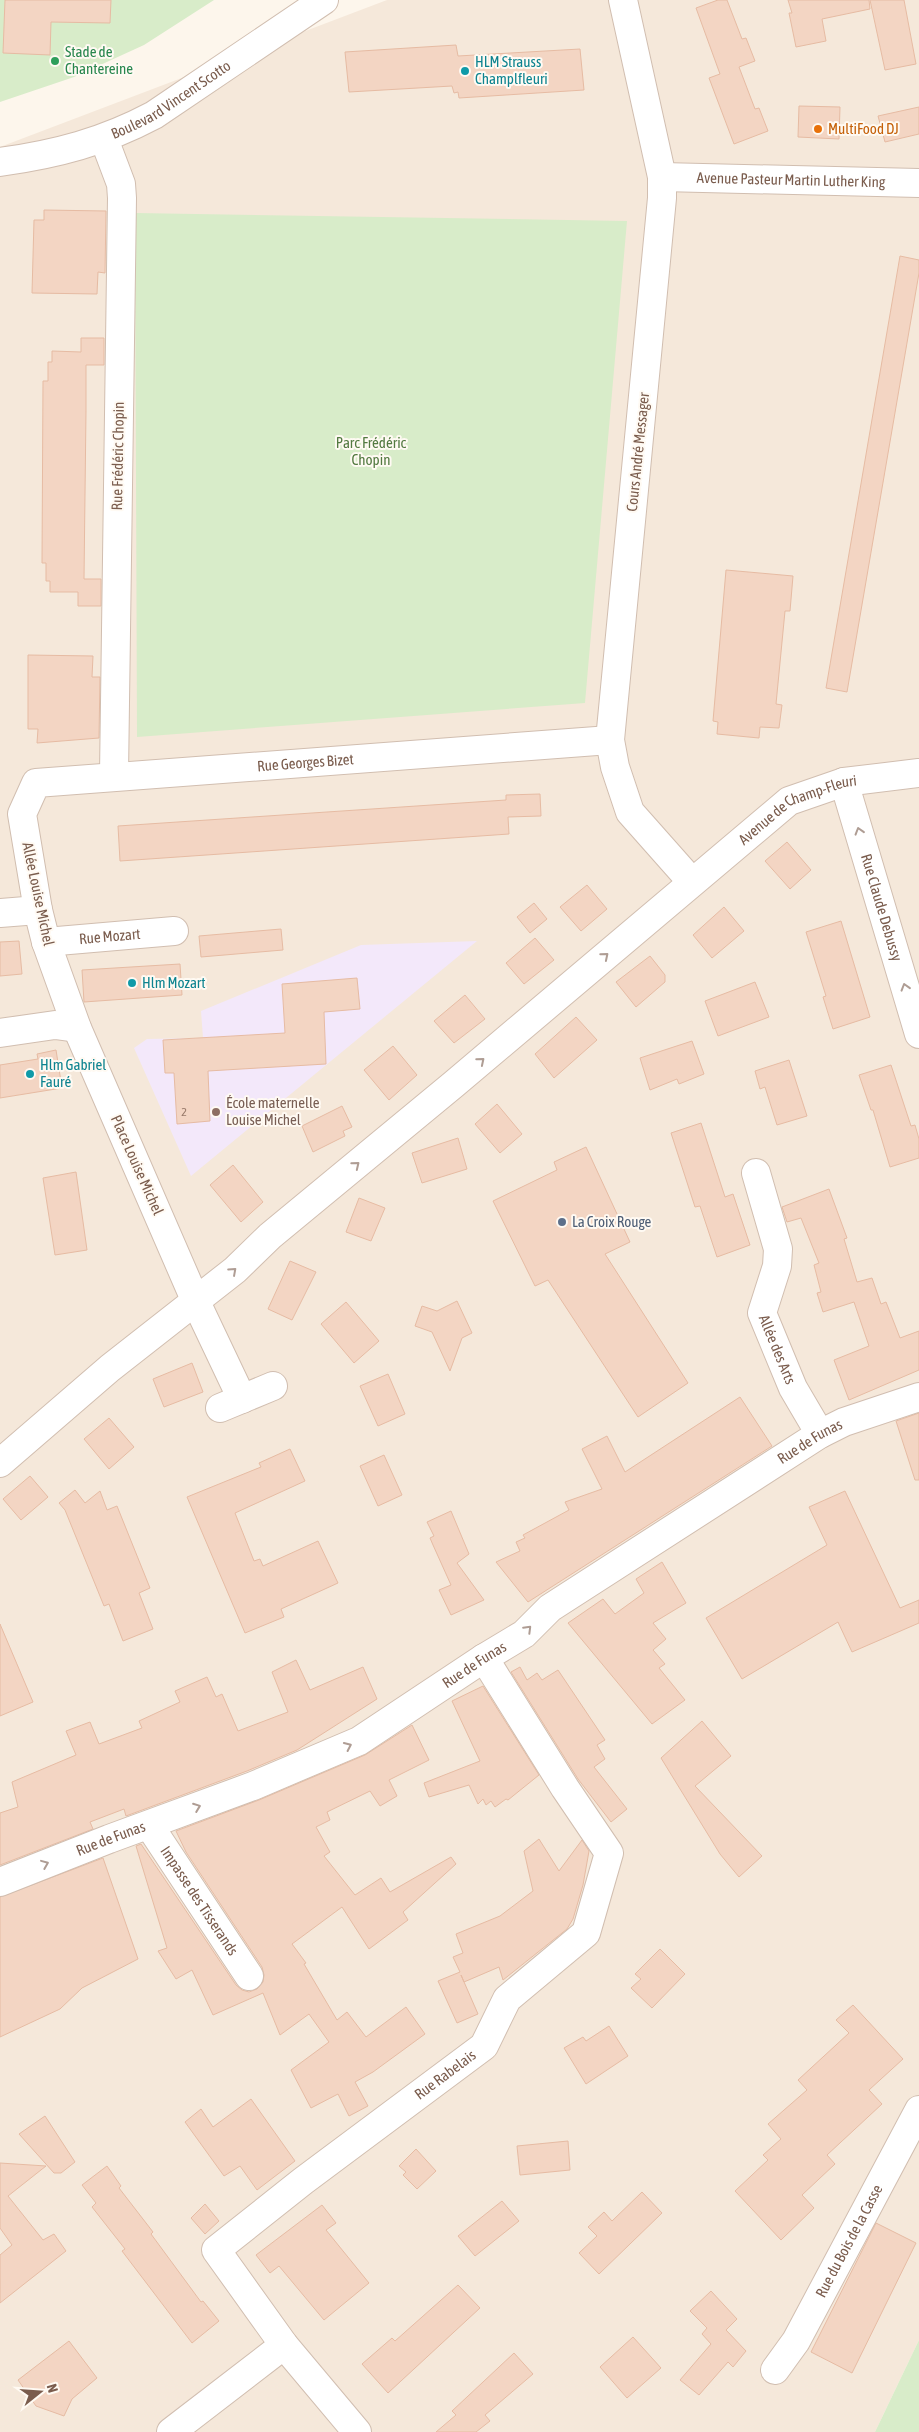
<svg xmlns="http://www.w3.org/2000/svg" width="919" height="2432" font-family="'Asap Condensed',sans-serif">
	<rect width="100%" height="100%" fill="#fdf6ec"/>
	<path fill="#f5e8da" d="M 387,0 L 919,0 L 919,2340 L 875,2432 L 0,2432 L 0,147 Z"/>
	<path fill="#f3e8fa" d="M 477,941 L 191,1176 L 134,1048 L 147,1039 L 203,1038 L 201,1011 L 361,945 Z"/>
	<path fill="#d8ecc9" d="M 0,0 L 214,0 L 144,45 L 74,77 L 0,102 Z
		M 135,213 L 627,221 L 585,703 L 137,737 Z
		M 919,2340 L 919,2432 L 875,2432 Z"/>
	<path fill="#f3d5c3" stroke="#e6bba3" d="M 5,0 L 111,0 L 110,23 L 51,22 L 50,55 L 3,53 Z
		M 718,0 L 727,0 L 742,39 L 746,38 L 755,61 L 739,67 L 755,109 L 759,108 L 768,131 L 734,144 L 709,78 L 720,74 L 696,8 Z
		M 788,0 L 869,0 L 870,9 L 822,19 L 826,41 L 796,47 L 789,13 L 792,13 Z
		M 870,0 L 904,0 L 916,64 L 885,70 Z
		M 456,45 L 458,56 L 580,49 L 584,90 L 459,98 L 458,92 L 454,93 L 452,86 L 349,92 L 345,52 Z
		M 799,106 L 840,107 L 839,139 L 798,137 Z
		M 919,107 L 919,134 L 885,142 L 878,116 Z
		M 44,210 L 106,211 L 105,273 L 98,272 L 97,294 L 32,293 L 34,220 L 44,220 Z
		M 900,256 L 919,260 L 919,273 L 847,692 L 826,688 Z
		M 81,338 L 104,338 L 104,365 L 86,365 L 86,411 L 84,579 L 101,579 L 101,606 L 78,606 L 78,592 L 50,592 L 50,581 L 46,581 L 46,563 L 42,563 L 43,381 L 48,381 L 48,362 L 52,362 L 52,351 L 81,352 Z
		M 726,570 L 793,576 L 790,611 L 785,611 L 776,704 L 782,705 L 779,728 L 760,727 L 759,738 L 717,734 L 718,722 L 713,721 Z
		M 28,655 L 93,656 L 92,677 L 100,677 L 99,738 L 37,743 L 38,729 L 28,729 Z
		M 540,794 L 541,816 L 508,817 L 509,834 L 120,861 L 118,826 L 506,800 L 506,795 Z
		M 787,842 L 811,870 L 790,889 L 765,861 Z
		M 587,885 L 607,909 L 581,931 L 560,907 Z
		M 534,903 L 547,919 L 530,933 L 517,917 Z
		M 724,907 L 744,931 L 712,958 L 693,935 Z
		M 841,921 L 870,1017 L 833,1029 L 823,997 L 826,996 L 806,932 Z
		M 281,929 L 283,950 L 201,957 L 199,936 Z
		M 535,938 L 554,960 L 524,984 L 506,963 Z
		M 19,941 L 22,974 L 0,976 L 0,942 Z
		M 650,956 L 665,975 L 665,982 L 636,1007 L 616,982 Z
		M 180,964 L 182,995 L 84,1002 L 82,970 Z
		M 357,978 L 360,1009 L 324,1012 L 326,1064 L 208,1071 L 210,1121 L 177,1124 L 174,1073 L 165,1073 L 163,1040 L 285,1033 L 282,984 Z
		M 755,982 L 769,1017 L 718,1036 L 705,1001 Z
		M 465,995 L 485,1019 L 454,1043 L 434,1021 Z
		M 576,1017 L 597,1040 L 554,1078 L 535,1054 Z
		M 692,1041 L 704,1074 L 679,1084 L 677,1079 L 650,1090 L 640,1058 Z
		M 393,1046 L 417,1075 L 389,1100 L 364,1070 Z
		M 56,1050 L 62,1088 L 0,1098 L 0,1065 L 38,1059 L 37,1054 Z
		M 789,1060 L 807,1116 L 777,1125 L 765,1087 L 760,1089 L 755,1071 Z
		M 891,1065 L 911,1126 L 915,1125 L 919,1139 L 919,1158 L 890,1167 L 873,1110 L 871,1110 L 859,1075 Z
		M 497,1104 L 522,1134 L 500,1153 L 475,1124 Z
		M 342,1106 L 352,1127 L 343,1131 L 345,1136 L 313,1152 L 302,1126 Z
		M 701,1123 L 725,1197 L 733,1194 L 750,1245 L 717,1257 L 700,1206 L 695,1207 L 671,1133 Z
		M 458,1138 L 467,1169 L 422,1183 L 412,1153 Z
		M 586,1147 L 630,1242 L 605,1254 L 688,1383 L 638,1417 L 548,1280 L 535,1286 L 493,1201 L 557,1170 L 554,1162 Z
		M 233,1165 L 263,1202 L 241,1222 L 210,1185 Z
		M 76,1172 L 87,1250 L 55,1255 L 43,1178 Z
		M 829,1189 L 847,1238 L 844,1239 L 857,1282 L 872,1278 L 881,1304 L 886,1302 L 900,1338 L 919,1331 L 919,1370 L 849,1400 L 834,1360 L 869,1346 L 854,1302 L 823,1312 L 817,1293 L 821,1292 L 814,1265 L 819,1263 L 801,1218 L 787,1222 L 782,1207 Z
		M 359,1198 L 385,1208 L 371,1241 L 346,1232 Z
		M 290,1261 L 316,1272 L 292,1320 L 268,1309 Z
		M 457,1301 L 472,1333 L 462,1338 L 450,1371 L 432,1332 L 415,1326 L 422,1306 L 437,1311 Z
		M 346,1302 L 379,1341 L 354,1363 L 321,1324 Z
		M 192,1363 L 203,1392 L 164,1407 L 153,1379 Z
		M 388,1374 L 405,1414 L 378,1426 L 360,1386 Z
		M 740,1397 L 772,1446 L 528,1602 L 496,1562 L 520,1551 L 516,1542 L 525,1538 L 523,1535 L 569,1510 L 565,1502 L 602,1489 L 582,1449 L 607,1436 L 625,1472 Z
		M 919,1413 L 919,1480 L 915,1480 L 896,1421 Z
		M 109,1418 L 134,1447 L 109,1469 L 84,1439 Z
		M 290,1449 L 305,1481 L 235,1513 L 254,1561 L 260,1559 L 263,1566 L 318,1541 L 338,1583 L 281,1609 L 284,1617 L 245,1633 L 187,1497 L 261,1467 L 259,1463 Z
		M 384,1455 L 402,1495 L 378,1506 L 360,1466 Z
		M 30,1476 L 48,1497 L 21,1520 L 3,1499 Z
		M 75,1490 L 85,1503 L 100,1491 L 107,1510 L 117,1506 L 150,1588 L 139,1593 L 153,1629 L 123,1641 L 109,1604 L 104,1606 L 65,1510 L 59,1503 Z
		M 845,1491 L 900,1608 L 919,1600 L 919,1623 L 852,1652 L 838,1622 L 742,1679 L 706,1618 L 827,1545 L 809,1507 Z
		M 451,1511 L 469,1554 L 457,1563 L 484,1600 L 451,1615 L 439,1590 L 451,1585 L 433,1545 L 430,1538 L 434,1536 L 427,1522 Z
		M 662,1562 L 686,1603 L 653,1623 L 666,1639 L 653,1650 L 665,1664 L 659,1668 L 685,1700 L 652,1724 L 568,1623 L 603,1599 L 615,1614 L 644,1593 L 636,1579 Z
		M 0,1624 L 33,1702 L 0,1716 Z
		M 296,1660 L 310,1690 L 363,1667 L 377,1699 L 297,1750 L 247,1771 L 126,1816 L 124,1809 L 90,1822 L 93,1829 L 0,1865 L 0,1813 L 18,1807 L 12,1782 L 76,1755 L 66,1731 L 90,1722 L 99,1744 L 142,1728 L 139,1721 L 180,1702 L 175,1691 L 207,1677 L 216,1697 L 222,1694 L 238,1731 L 288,1712 L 272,1672 Z
		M 520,1667 L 527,1680 L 537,1673 L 542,1680 L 558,1670 L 605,1740 L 597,1745 L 605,1759 L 594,1767 L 627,1809 L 611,1822 L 578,1779 L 511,1672 Z
		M 483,1686 L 539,1775 L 508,1800 L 506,1799 L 495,1807 L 491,1801 L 486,1805 L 483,1799 L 478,1804 L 469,1785 L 429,1797 L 424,1783 L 480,1761 L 452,1701 Z
		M 702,1721 L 731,1756 L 695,1786 L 762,1856 L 739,1877 L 720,1854 L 661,1758 Z
		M 412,1725 L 429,1760 L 389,1780 L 397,1796 L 380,1806 L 370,1791 L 327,1812 L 330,1820 L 316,1827 L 330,1852 L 324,1856 L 355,1895 L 381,1878 L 390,1892 L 451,1857 L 456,1864 L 403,1912 L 408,1920 L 369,1949 L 342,1907 L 292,1944 L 306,1963 L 304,1964 L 337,2020 L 347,2012 L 366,2037 L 406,2007 L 425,2034 L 373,2072 L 355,2082 L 368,2106 L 349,2116 L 338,2094 L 311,2108 L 291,2070 L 329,2042 L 309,2014 L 280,2035 L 263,1993 L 213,2015 L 192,1970 L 176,1979 L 158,1951 L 167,1948 L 136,1846 L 141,1844 L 236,1985 L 242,1990 L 249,1992 L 257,1989 L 263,1982 L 264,1975 L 262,1967 L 186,1852 L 176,1831 L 259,1800 L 365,1755 Z
		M 539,1839 L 559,1871 L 582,1840 L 589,1851 L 583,1885 L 573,1919 L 567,1929 L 503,1980 L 499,1967 L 464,1982 L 461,1975 L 478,2014 L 457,2023 L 438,1981 L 460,1972 L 453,1957 L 463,1953 L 456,1934 L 500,1916 L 533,1891 L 524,1851 Z
		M 103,1858 L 138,1959 L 82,1988 L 60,2009 L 0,2037 L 0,1897 Z
		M 660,1949 L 685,1974 L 652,2008 L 631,1988 L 641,1979 L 635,1974 Z
		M 853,2005 L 903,2059 L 869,2090 L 882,2104 L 827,2155 L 835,2164 L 802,2195 L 814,2208 L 781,2240 L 735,2191 L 768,2160 L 763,2155 L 781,2139 L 768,2124 L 807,2090 L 798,2080 L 849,2033 L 836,2020 Z
		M 609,2026 L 628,2056 L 586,2084 L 564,2048 L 583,2037 L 586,2041 Z
		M 251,2099 L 295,2161 L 257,2190 L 240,2166 L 224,2176 L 185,2122 L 201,2109 L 213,2127 Z
		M 45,2116 L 75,2162 L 61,2173 L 54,2173 L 19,2134 Z
		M 568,2141 L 570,2170 L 520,2175 L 517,2146 Z
		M 416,2149 L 436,2171 L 417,2189 L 403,2175 L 406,2172 L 399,2166 Z
		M 0,2163 L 46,2166 L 8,2196 L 43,2240 L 54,2234 L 66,2251 L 0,2303 L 0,2255 L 12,2245 L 0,2228 Z
		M 107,2166 L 121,2186 L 119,2188 L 153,2232 L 151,2234 L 201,2302 L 203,2301 L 219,2321 L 192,2343 L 122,2251 L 125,2249 L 92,2207 L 96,2203 L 82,2185 Z
		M 642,2192 L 662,2213 L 599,2274 L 579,2253 L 597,2236 L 588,2227 L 604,2212 L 612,2221 Z
		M 502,2201 L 519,2221 L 475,2256 L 458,2236 Z
		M 205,2204 L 219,2221 L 205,2234 L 191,2218 Z
		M 322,2205 L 336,2223 L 326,2230 L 369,2283 L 324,2320 L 279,2266 L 270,2273 L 256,2255 Z
		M 876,2223 L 916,2243 L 852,2373 L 811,2352 Z
		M 458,2285 L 480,2308 L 388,2393 L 362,2364 L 392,2338 L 395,2341 Z
		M 711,2291 L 737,2319 L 726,2330 L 746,2351 L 733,2367 L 728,2362 L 699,2395 L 680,2380 L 711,2344 L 702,2334 L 707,2328 L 690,2311 Z
		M 633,2337 L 661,2368 L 627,2398 L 600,2367 Z
		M 69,2341 L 97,2378 L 72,2399 L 64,2416 L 36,2406 L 18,2380 Z
		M 514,2353 L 533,2374 L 485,2415 L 490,2421 L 476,2432 L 436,2432 L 456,2415 L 452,2411 Z"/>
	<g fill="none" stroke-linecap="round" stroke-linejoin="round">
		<g stroke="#d1beb0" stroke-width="30">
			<g id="minor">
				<path d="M 623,0 L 662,177 L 662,198 L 610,740 L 615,767 L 630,812 L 692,882"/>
				<path d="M 104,139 L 121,184 L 122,198 L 114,775"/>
				<path id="s1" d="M 0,162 C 57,154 103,142 154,115 L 324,0"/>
				<path id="s2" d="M 662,177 L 919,183"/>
				<path id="s3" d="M 844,782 L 919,1034"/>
				<path d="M 0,913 L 38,910"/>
				<path id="s4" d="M 46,942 L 174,931"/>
				<path d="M 0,1033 L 55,1025 L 77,1028"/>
				<path id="s5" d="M 756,1173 L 778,1249 L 777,1266 L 762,1313 L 793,1388 L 820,1434"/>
				<path id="s6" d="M 242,1399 L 196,1302 L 77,1028 L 46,942 L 38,910 L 22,814 L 36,783 L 610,740"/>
				<path d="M 220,1408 L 273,1386"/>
				<path id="s7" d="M 0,1463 L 110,1368 L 235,1270 L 270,1236 L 454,1084 L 789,801 L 844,782 L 919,773"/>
				<path id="s8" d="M 149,1825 L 249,1976"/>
				<path id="s9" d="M 0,1882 L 109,1839 L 253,1786 L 359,1741 L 484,1658 L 524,1634 L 550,1608 L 820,1434 L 844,1422 L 919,1397"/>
				<path id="s10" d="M 775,2370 L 796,2341 L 919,2110"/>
				<path d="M 171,2432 L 284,2345"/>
				<path id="s11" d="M 357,2432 L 284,2345 L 216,2250 L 303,2181 L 484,2046 L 507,1999 L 586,1933 L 609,1853 L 565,1788 L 484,1658"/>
			</g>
		</g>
		<use href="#minor" stroke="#fff" stroke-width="28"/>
	</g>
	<defs><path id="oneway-chevron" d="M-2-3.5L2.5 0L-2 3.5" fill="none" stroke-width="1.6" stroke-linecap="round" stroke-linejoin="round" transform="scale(1.25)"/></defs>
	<g stroke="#af9d94">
		<use href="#oneway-chevron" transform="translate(859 831) rotate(-107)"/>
		<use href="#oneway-chevron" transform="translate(605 956) rotate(-40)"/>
		<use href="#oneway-chevron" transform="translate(905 987) rotate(-107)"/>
		<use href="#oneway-chevron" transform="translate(481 1061) rotate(-40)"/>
		<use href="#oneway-chevron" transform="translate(356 1165) rotate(-39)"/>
		<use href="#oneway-chevron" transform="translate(233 1271) rotate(-42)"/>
		<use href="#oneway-chevron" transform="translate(528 1629) rotate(-45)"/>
		<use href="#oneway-chevron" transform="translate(348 1746) rotate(-25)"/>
		<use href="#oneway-chevron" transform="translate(197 1807) rotate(-21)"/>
		<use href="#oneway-chevron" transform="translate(45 1864) rotate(-22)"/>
	</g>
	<circle fill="#2e9e5b" stroke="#fffaf3" stroke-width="2" cx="55" cy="61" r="5"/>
	<g fill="#0f9aa8" stroke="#fffaf3" stroke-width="2">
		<circle cx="465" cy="71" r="5"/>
		<circle cx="132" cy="983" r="5"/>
		<circle cx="30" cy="1074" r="5"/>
	</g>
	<circle fill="#e8710a" stroke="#fffaf3" stroke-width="2" cx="818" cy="129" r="5"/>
	<circle fill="#8d6e63" stroke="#fffaf3" stroke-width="2" cx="216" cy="1112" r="5"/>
	<circle fill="#5c6f8a" stroke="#fffaf3" stroke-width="2" cx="562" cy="1222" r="5"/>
	<g text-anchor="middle" stroke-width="4" stroke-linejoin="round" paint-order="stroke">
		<g font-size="12" fill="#987a6a">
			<text x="184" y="1116">2</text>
		</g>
		<g font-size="15" fill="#27864d" stroke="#fffaf3" text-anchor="start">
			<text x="65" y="57">Stade de<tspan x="65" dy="17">Chantereine</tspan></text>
		</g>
		<g font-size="15" fill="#0d838f" stroke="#fffaf3" text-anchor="start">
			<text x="475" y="67">HLM Strauss<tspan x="475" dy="17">Champlfleuri</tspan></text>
			<text x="142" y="988">Hlm Mozart</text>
			<text x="40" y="1070">Hlm Gabriel<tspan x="40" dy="17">Fauré</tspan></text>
		</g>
		<g font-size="15" fill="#7a5c4d" stroke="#fffaf3">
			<text dy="5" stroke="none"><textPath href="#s1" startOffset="184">Boulevard Vincent Scotto</textPath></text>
			<text dy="5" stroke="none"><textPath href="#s2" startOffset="129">Avenue Pasteur Martin Luther King</textPath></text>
			<text transform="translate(638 452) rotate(-84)" y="5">Cours André Messager</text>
			<text transform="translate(118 456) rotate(-89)" y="5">Rue Frédéric Chopin</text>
			<text dy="5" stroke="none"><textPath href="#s6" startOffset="932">Rue Georges Bizet</textPath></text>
			<text dy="5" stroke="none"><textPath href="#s7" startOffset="1034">Avenue de Champ-Fleuri</textPath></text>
			<text transform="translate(38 894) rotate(78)" y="5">Allée Louise Michel</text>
			<text dy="5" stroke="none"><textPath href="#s3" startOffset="131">Rue Claude Debussy</textPath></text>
			<text dy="5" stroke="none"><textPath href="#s4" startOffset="64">Rue Mozart</textPath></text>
			<text transform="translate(137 1165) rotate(66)" y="5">Place Louise Michel</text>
			<text dy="5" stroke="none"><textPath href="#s5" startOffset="185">Allée des Arts</textPath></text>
			<text dy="5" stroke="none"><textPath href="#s9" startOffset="928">Rue de Funas</textPath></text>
			<text dy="5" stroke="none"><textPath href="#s9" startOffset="524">Rue de Funas</textPath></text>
			<text dy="5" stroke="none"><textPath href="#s9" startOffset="119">Rue de Funas</textPath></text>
			<text dy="5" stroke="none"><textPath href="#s8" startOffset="91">Impasse des Tisserands</textPath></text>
			<text dy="5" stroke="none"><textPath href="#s11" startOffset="519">Rue Rabelais</textPath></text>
			<text dy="5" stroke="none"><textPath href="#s10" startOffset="149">Rue du Bois de la Casse</textPath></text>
		</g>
		<g font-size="15" fill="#c56008" stroke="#fffaf3" text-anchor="start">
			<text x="828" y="134">MultiFood DJ</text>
		</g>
		<g font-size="15" fill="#537a41" stroke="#fffaf3">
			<text x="371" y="448">Parc Frédéric<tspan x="371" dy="17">Chopin</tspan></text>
		</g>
		<g font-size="15" fill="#785e54" stroke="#fffaf3" text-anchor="start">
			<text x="226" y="1108">École maternelle<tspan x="226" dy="17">Louise Michel</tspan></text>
		</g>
		<g font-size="15" fill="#4e5e75" stroke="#fffaf3" text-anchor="start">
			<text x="572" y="1227">La Croix Rouge</text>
		</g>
	</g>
	<g transform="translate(40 2392) rotate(73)" stroke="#fffaf3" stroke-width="4" paint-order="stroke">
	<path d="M0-4L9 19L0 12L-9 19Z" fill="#7a5c4d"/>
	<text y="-8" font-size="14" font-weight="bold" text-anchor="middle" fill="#7a5c4d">N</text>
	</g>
</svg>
